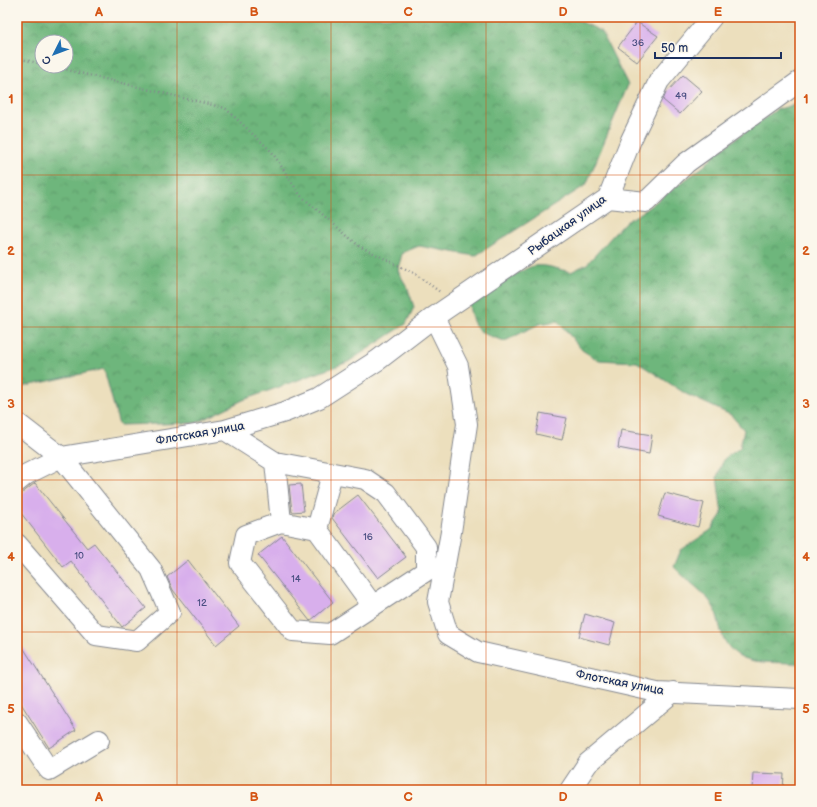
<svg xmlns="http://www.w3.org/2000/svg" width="817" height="807" font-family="'Balsamiq Sans',sans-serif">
	<defs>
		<pattern id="forest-crowns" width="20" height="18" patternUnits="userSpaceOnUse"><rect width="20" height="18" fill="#6eb67b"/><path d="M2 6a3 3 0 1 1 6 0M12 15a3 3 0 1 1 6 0" fill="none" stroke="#5a9468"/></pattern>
	</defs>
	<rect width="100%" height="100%" fill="#fbf7ec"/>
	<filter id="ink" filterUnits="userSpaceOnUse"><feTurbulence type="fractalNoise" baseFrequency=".025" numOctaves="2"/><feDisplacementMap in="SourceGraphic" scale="8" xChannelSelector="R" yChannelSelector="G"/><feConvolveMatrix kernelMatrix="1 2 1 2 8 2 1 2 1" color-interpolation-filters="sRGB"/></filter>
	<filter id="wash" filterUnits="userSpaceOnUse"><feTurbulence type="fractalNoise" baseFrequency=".012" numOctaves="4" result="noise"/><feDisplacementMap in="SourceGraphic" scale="16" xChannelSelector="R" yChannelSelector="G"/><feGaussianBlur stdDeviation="0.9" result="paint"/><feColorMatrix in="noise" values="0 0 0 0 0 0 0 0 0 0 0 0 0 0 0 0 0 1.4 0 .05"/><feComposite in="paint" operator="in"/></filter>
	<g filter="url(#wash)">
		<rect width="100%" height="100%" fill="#ecdfbd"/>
		<path fill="url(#forest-crowns)" stroke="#44726c" fill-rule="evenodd" d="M 17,17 L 571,17 L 601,31 L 628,85 L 586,185 L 475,256 L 419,246 L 402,253 L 398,271 L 408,289 L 414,307 L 406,324 L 348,362 L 243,400 L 196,423 L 119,425 L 104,369 L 17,388 ZM 42,42 L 66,42 L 66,66 L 42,66 Z
			M 800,103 L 800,664 C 774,660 740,669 725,641 C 719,631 719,615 713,606 C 706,593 685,579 674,567 L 681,550 L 711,530 L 722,514 L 717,477 L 724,459 L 740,448 L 744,430 L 731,415 L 686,394 L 637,362 L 598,360 L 582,350 L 558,321 L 539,324 L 505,341 C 479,333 473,331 469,304 C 481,296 522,268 534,266 C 546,264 560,270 571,272 L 587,264 L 625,222 L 641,213 L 704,166 L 716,153 L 776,110 Z"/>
		<g id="blocks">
			<path fill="#d8afec" d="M 637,22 L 658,36 L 637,62 L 618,47 Z
				M 683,75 L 702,91 L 680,114 L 663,100 L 666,93 Z
				M 540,413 L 567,418 L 562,440 L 536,434 Z
				M 621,430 L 652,435 L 649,454 L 618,448 Z
				M 35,483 L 87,548 L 94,543 L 146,608 L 122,627 L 71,561 L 63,567 L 17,508 L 17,497 Z
				M 301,484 L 304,511 L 292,512 L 289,485 Z
				M 665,493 L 704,503 L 698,527 L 658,516 Z
				M 358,495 L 406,557 L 378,578 L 332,518 L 333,514 Z
				M 282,536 L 333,602 L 310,621 L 258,555 Z
				M 188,560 L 239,626 L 216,645 L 173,590 L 167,577 Z
				M 585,614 L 615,623 L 609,645 L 579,637 Z
				M 17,638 L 76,730 L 49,748 L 17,697 Z
				M 753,773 L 784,774 L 783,790 L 752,790 Z"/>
		</g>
	</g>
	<g filter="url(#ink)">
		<use href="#blocks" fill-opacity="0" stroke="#84878e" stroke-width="1"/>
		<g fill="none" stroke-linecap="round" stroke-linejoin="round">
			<g stroke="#84878e" stroke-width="22">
				<path id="minor" d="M 608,198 L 646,202 L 686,163 L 800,81
					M 434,317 L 458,366 L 467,424 L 451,532 L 438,602 L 448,634 L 478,652 L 657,692 L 800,699
					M 17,423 L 61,457 L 151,569 L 170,612 L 137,641 L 96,635 L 17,544
					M 225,430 L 275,462 L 365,479 L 386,493 L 426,547 L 426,571 L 330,634 L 293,631 L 240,563 L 246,535 L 281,522 L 275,462
					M 17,482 L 27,474 L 61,457 L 225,430 L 285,412 L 319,398 L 378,360 L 434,317 L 608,198 L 631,140 L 659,81 L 712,17
					M 281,522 L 317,529 L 373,606
					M 317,529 L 332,474
					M 17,722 L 49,770 L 99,740
					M 570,790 L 588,763 L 673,692"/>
			</g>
			<path stroke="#84878e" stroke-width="2.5" stroke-dasharray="1 3" stroke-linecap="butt" d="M 17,58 L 42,64
				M 51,66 L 225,108 L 272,152 L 300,195 L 359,246 L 414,273 L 440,292"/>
			<use href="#minor" stroke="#fff" stroke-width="20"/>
		</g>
	</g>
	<path fill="none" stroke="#d45514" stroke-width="1" stroke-opacity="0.55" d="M 177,17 L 177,790M 331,17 L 331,790M 486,17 L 486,790M 640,17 L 640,790M 17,175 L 800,175M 17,327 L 800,327M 17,480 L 800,480M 17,632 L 800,632"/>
	<g text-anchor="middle" stroke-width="3" stroke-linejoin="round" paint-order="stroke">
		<g font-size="10" fill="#4a4f82">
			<text x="638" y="46">36</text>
			<text x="681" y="99">49</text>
			<text x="368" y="540">16</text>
			<text x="79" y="559">10</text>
			<text x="296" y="582">14</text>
			<text x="202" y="606">12</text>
		</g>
		<g font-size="12" fill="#1b2f5e" stroke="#fbf7ec">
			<text transform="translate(567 225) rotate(-36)" y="4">Рыбацкая улица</text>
			<text transform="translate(200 433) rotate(-10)" y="4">Флотская улица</text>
			<text transform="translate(620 682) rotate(11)" y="4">Флотская улица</text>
		</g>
	</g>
	<rect width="817" height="807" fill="none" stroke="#fbf7ec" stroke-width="44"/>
	<g transform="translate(54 54) rotate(228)"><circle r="19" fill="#fbf7ec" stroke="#a1a7b3"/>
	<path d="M0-3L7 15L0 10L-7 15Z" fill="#1f6fb2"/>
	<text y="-6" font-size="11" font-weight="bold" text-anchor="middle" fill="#1b2f5e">С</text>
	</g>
	<path d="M655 52v6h126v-6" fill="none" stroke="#1b2f5e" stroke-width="2"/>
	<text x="661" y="52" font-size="12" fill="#1b2f5e" stroke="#fbf7ec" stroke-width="3" paint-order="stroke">50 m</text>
	<rect x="22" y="22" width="773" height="763" fill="none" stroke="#d45514" stroke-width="1.5"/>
	<g font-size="13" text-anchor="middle" font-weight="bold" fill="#d45514">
		<text x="99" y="16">A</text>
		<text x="254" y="16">B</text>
		<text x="408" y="16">C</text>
		<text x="563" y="16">D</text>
		<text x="718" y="16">E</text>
		<text x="11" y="103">1</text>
		<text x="806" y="103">1</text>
		<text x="11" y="255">2</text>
		<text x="806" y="255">2</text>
		<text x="11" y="408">3</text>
		<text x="806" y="408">3</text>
		<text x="11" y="561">4</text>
		<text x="806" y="561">4</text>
		<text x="11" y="713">5</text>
		<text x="806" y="713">5</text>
		<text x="99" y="801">A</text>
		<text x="254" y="801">B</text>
		<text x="408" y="801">C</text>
		<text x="563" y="801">D</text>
		<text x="718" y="801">E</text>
	</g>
</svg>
